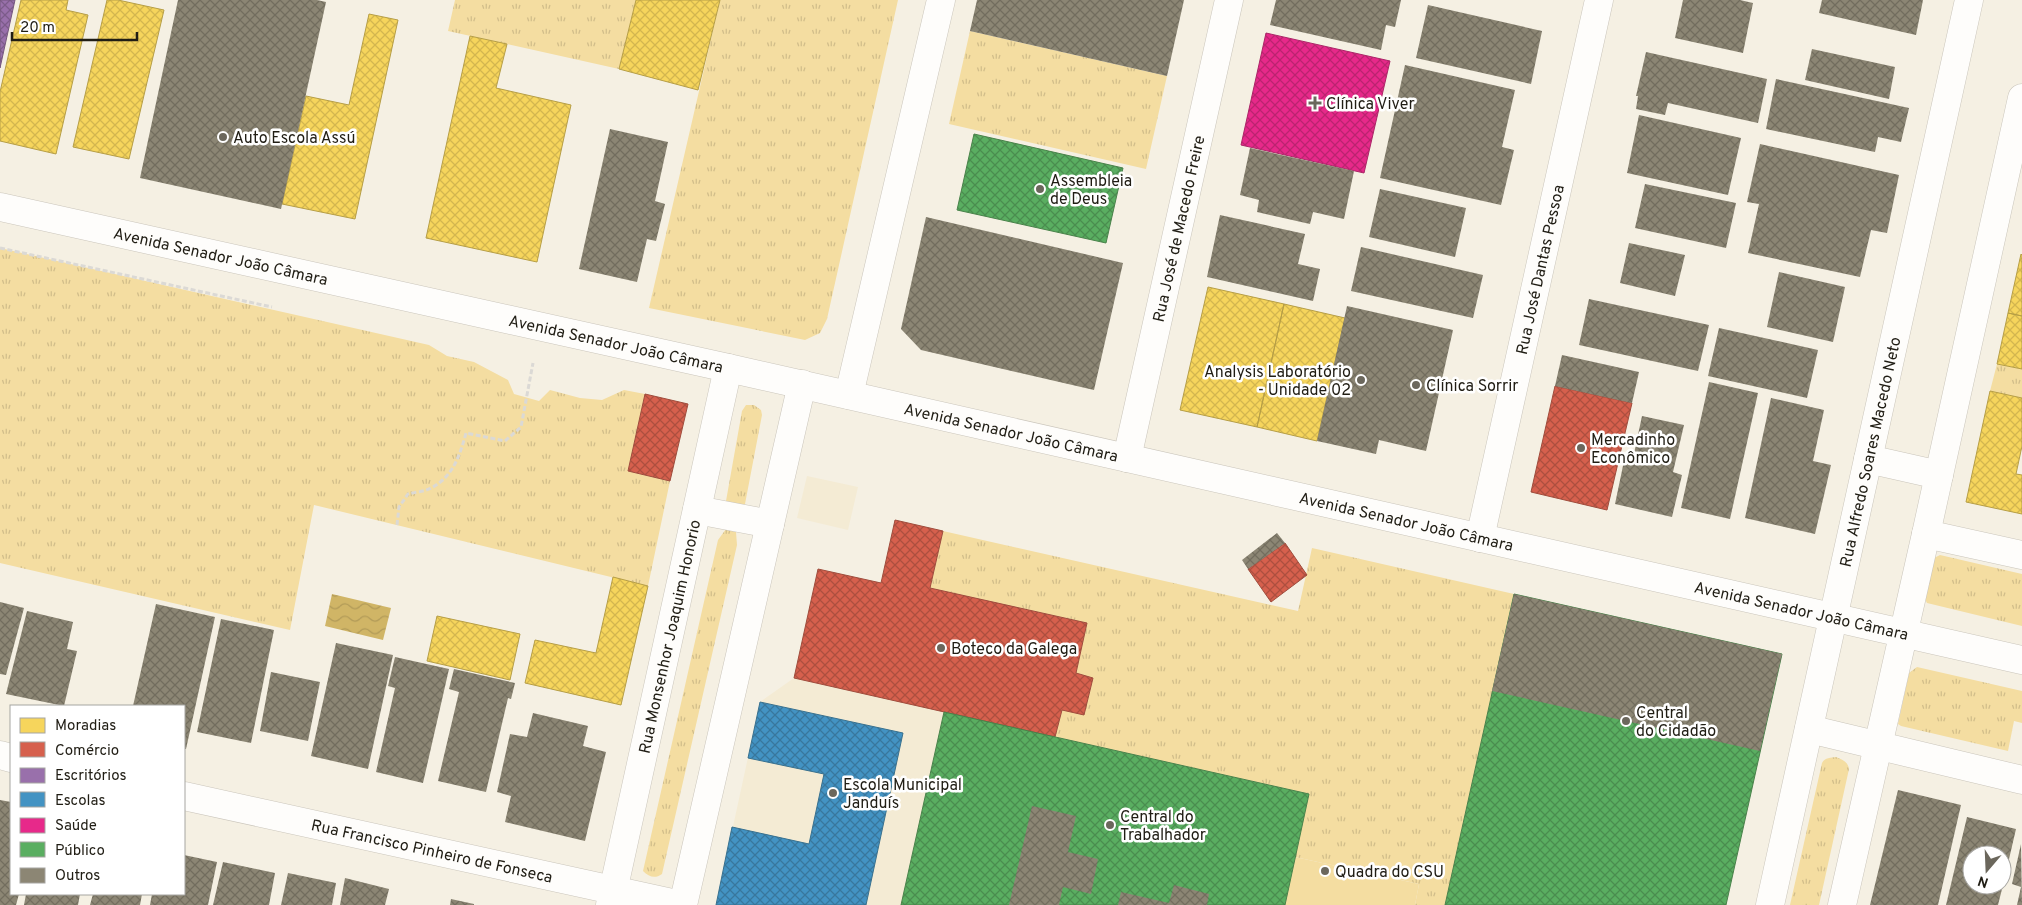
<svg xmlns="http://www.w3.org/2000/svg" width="2022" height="905" font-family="Overpass,sans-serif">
	<defs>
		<pattern id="grass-tufts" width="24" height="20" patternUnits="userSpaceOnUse" patternTransform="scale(1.25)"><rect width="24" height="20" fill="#f4dda1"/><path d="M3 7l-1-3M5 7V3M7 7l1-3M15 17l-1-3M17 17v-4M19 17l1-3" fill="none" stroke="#d1bd8a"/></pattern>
		<pattern id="water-waves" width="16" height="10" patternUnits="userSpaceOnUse" patternTransform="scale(1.25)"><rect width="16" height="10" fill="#d0b566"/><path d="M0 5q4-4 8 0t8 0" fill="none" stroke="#b29b58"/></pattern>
		<pattern id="homes-cross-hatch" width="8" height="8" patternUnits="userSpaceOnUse" patternTransform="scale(1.25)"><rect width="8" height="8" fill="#f6d55c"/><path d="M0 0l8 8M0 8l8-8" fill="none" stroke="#d3b64f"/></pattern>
		<pattern id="shops-cross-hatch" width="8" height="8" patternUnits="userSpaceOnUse" patternTransform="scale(1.25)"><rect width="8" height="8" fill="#d6604d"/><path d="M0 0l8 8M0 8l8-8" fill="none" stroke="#ad4f3f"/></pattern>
		<pattern id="offices-cross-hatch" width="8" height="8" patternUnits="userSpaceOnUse" patternTransform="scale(1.25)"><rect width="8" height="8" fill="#9970ab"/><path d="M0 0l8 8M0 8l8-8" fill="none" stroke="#7c5b8a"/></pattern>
		<pattern id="schools-cross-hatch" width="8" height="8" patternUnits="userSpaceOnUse" patternTransform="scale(1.25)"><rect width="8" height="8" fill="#4393c3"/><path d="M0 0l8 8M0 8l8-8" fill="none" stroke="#38779d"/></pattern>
		<pattern id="health-cross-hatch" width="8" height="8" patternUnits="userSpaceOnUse" patternTransform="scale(1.25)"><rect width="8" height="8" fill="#e7298a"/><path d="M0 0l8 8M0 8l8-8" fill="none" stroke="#bb2370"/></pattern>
		<pattern id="public-cross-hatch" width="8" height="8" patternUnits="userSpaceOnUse" patternTransform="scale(1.25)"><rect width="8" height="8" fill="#5aae61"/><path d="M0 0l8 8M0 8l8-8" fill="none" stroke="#4a8d4f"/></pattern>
		<pattern id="building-cross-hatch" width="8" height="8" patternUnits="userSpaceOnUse" patternTransform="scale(1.25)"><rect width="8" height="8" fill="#8c8674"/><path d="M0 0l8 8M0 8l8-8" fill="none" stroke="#726d5e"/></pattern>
	</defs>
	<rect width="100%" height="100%" fill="#f5f0e3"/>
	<path fill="#f4ebd4" d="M 807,476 L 858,487 L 848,530 L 797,518 Z
		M 794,678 L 944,712 L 901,905 L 716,905 L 760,702 Z"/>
	<path fill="url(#grass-tufts)" d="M 455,0 L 636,0 L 619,69 L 448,31 Z
		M 720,0 L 898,0 L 827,319 L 820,333 L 805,340 L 649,308 Z
		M 970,31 L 1167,76 L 1146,169 L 949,124 Z
		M 0,248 L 429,345 L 447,356 L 474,362 L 508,380 L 514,394 L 539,401 L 550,390 L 580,398 L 602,400 L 624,390 L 645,394 L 628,471 L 670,481 L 648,586 L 314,505 L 290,630 L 0,563 Z
		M 1997,364 L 2022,369 L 2022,398 L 1990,391 Z
		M 746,405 L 754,405 L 761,410 L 762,415 L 745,504 L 741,508 L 729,505 L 726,501 L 742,411 Z
		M 726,529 L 736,532 L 737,545 L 662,874 C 655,879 649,877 643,871 L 718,540 Z
		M 943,531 L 1298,611 L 1312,548 L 1514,594 L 1445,905 L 1415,905 L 1419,884 L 1295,857 L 1309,794 L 1055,737 L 1062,710 L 1084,714 L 1093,678 L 1076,673 L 1087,623 L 930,588 Z
		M 1940,555 L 2022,574 L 2022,626 L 1927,603 L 1925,599 L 1934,558 Z
		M 1917,667 L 2022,691 L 2022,723 L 2014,721 L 2008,751 L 1901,726 L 1898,724 L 1909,673 Z
		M 1836,757 C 1843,760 1848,762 1849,769 L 1819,905 L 1790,905 L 1822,763 C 1825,757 1831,758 1836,757 Z"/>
	<path fill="#f4dda1" d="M 1295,857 L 1419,884 L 1415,905 L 1285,905 Z"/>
	<path fill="url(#water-waves)" d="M 332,594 L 391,608 L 383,640 L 325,626 Z"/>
	<path fill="url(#homes-cross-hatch)" stroke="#b69e46" d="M 21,0 L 68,0 L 66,10 L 88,15 L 56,154 L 0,141 L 0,92 Z
		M 107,0 L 118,0 L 164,10 L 129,159 L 73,147 Z
		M 636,0 L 720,0 L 698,90 L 619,69 Z
		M 369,14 L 398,20 L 355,219 L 282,204 L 306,96 L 349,105 Z
		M 470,36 L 507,44 L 496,88 L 571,105 L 537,262 L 426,238 Z
		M 2021,254 L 2022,255 L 2022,316 L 2008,313 Z
		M 1208,287 L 1284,304 L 1257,427 L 1180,410 Z
		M 1284,304 L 1345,318 L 1317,441 L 1257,427 Z
		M 2008,313 L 2022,316 L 2022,369 L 1997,364 Z
		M 1990,391 L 2022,398 L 2022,446 L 2016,474 L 2022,475 L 2022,514 L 1966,502 Z
		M 613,577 L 648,586 L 621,705 L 525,683 L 535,640 L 596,653 Z
		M 437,616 L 520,634 L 510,680 L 427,661 Z"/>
	<path fill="url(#shops-cross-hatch)" stroke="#9f4c3c" d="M 1555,386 L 1632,403 L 1607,510 L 1531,492 Z
		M 645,394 L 688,404 L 670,481 L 628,471 Z
		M 895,520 L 943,531 L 930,588 L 1087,623 L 1076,673 L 1093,678 L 1084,715 L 1062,710 L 1055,737 L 794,678 L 818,569 L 881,583 Z
		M 1285,543 L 1307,575 L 1271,602 L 1248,569 Z"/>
	<path fill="url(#offices-cross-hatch)" stroke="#75577e" d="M 0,0 L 15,0 L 0,68 Z"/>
	<path fill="url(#schools-cross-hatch)" stroke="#38708e" d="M 760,702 L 903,733 L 866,905 L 716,905 L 732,827 L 809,844 L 824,774 L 748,758 Z"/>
	<path fill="url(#health-cross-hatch)" stroke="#ab2567" d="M 1266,33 L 1390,61 L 1364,173 L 1241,145 Z"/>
	<path fill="url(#public-cross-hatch)" stroke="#49824a" d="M 974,134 L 1123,168 L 1106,243 L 957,210 Z
		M 1514,594 L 1782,654 L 1726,905 L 1445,905 Z
		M 944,712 L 1309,794 L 1285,905 L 901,905 Z"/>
	<path fill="url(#building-cross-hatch)" d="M 178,0 L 317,0 L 326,2 L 281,209 L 140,178 Z
		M 977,0 L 1184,0 L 1167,76 L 970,31 Z
		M 1276,0 L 1401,0 L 1395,27 L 1386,25 L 1381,50 L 1270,25 Z
		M 1683,0 L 1740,0 L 1753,3 L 1743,53 L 1675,38 Z
		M 1822,0 L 1923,0 L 1916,35 L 1819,13 Z
		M 1428,5 L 1542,31 L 1531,84 L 1416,58 Z
		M 1812,49 L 1895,67 L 1889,99 L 1805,80 Z
		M 1646,52 L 1767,79 L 1758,123 L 1668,103 L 1665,115 L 1636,109 L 1638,96 L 1636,96 Z
		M 1405,65 L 1515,90 L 1502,147 L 1514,150 L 1501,205 L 1380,178 Z
		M 1776,79 L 1909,108 L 1901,142 L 1878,137 L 1875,152 L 1766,129 Z
		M 1639,115 L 1741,138 L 1728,195 L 1627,173 Z
		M 610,129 L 668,142 L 655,201 L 665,204 L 656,241 L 647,239 L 637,282 L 579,269 Z
		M 1760,144 L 1899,175 L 1887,233 L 1871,230 L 1860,277 L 1748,253 L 1759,204 L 1747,202 Z
		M 1250,148 L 1354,171 L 1344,219 L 1313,212 L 1310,224 L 1257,212 L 1259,200 L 1240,195 Z
		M 1645,184 L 1736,203 L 1726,248 L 1635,228 Z
		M 1380,189 L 1466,208 L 1455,257 L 1369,237 Z
		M 1220,215 L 1305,234 L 1298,264 L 1320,269 L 1313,301 L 1207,277 Z
		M 926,217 L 1123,263 L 1094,390 L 921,350 L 901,329 Z
		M 1629,243 L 1685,255 L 1675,296 L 1620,283 Z
		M 1361,247 L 1483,275 L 1473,318 L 1351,291 Z
		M 1779,272 L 1845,287 L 1833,342 L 1767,327 Z
		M 1589,299 L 1709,325 L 1698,371 L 1579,345 Z
		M 1347,306 L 1453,330 L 1426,451 L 1379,440 L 1376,454 L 1317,441 Z
		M 1719,328 L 1818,350 L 1807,398 L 1708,376 Z
		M 1562,355 L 1639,372 L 1632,403 L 1555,386 Z
		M 1709,382 L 1758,393 L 1730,519 L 1681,508 Z
		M 1771,398 L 1824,410 L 1813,461 L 1831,465 L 1815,534 L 1745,518 Z
		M 1642,416 L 1684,425 L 1673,472 L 1682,475 L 1672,517 L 1615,504 L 1624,461 L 1632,463 Z
		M 1277,533 L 1285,543 L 1248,569 L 1242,560 Z
		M 1514,594 L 1782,654 L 1760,751 L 1492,691 Z
		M 0,602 L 24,608 L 6,675 L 0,674 Z
		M 156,604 L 215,617 L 186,749 L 184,749 L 184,706 L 133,706 Z
		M 27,611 L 73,622 L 67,649 L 77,651 L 64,706 L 6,694 Z
		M 221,619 L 274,630 L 251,743 L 197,732 Z
		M 336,643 L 393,655 L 368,769 L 311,756 Z
		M 395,657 L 449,669 L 423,783 L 376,772 L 395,688 L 388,686 Z
		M 454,669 L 515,683 L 511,699 L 508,698 L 486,792 L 438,781 L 459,692 L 449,689 Z
		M 271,672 L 320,682 L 308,741 L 260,731 Z
		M 533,713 L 588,726 L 583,746 L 606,752 L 585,841 L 505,822 L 511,796 L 497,792 L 510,734 L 527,737 Z
		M 1898,790 L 1961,805 L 1938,905 L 1870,905 Z
		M 0,800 L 11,802 L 11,894 L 19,894 L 16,905 L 0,905 Z
		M 1032,806 L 1076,816 L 1068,852 L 1098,859 L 1091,894 L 1063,887 L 1059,905 L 1009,905 Z
		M 1967,817 L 2016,829 L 2003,885 L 2002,855 L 1972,855 L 1972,885 L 2003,885 L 1998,905 L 1946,905 Z
		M 2021,844 L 2022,905 L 2017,905 L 2021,887 L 2012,884 Z
		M 184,855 L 217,862 L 208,905 L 150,905 L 152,894 L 184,894 Z
		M 223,862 L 275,873 L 269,905 L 213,905 Z
		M 288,873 L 336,883 L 332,905 L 281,905 Z
		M 345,878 L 389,889 L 385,905 L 340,905 Z
		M 1174,885 L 1209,894 L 1207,905 L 1118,905 L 1121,892 L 1169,903 Z
		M 26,894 L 80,894 L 78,905 L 24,905 Z
		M 93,894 L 142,894 L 140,905 L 90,905 Z
		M 451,899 L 474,904 L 474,905 L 450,905 Z"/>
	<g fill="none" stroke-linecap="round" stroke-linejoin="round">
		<g stroke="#cac5bb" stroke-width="29">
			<g id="street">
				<path d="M 849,395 L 941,0"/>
				<path id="s1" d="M 1127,458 L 1229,0"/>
				<path d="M 1868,459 L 1939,475"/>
				<path d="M 697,510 L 770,524"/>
				<path d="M 1926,534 L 2022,555"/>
				<path id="s2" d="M 1480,538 L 1599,0"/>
				<path d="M 1809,729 L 2022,780"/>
				<path d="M 0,755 L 11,758"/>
				<path id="s3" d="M 184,796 L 681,905"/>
				<path id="s4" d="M 610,905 L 728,368"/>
				<path d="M 683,905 L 802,384"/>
				<path id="s5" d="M 1770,905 L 1969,0"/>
				<path d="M 1842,905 L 1926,534 L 2022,98"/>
			</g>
		</g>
		<g stroke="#cac5bb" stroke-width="29">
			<g id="secondary">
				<path id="s6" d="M 0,207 L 728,368 L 2022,660"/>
			</g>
		</g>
		<path stroke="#dbd9d5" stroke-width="3" stroke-dasharray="5 2.5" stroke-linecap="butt" d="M 0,248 L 272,307
			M 397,525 L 399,507 L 408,494 C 415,492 424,492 431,488 C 453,477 460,455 466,433 L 505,441 L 521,427 L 533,363"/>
		<use href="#street" stroke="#fefdfb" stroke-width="28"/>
		<use href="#secondary" stroke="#fefdfb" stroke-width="28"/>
	</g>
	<g fill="#6b675c" stroke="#fff" stroke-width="2">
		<path d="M1312.5 95.5h5v5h5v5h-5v5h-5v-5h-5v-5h5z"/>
		<circle cx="223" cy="137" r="5"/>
		<circle cx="1040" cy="189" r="5"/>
		<circle cx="1361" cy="380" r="5"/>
		<circle cx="1416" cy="385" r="5"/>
		<circle cx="1581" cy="448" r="5"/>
		<circle cx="941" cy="648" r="5"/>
		<circle cx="1626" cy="721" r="5"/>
		<circle cx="833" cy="793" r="5"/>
		<circle cx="1110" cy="825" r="5"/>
		<circle cx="1325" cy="871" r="5"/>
	</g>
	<g text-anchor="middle" stroke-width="5" stroke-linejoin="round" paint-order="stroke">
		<g font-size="16" fill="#201d14" stroke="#fff" text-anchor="start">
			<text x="1326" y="109">Clínica Viver</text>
			<text x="233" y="143">Auto Escola Assú</text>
			<text x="1050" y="186">Assembleia<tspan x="1050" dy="18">de Deus</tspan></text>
			<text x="1351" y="377" text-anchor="end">Analysis Laboratório<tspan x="1351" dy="18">- Unidade 02</tspan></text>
			<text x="1426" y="391">Clínica Sorrir</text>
			<text x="1591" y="445">Mercadinho<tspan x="1591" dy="18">Econômico</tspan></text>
			<text x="951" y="654">Boteco da Galega</text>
			<text x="1636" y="718">Central<tspan x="1636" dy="18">do Cidadão</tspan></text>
			<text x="843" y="790">Escola Municipal<tspan x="843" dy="18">Janduís</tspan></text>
			<text x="1120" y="822">Central do<tspan x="1120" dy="18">Trabalhador</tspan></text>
			<text x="1335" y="877">Quadra do CSU</text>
		</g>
		<g font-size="16" fill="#201d14" stroke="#fff">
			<text dy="6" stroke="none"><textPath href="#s1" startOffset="235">Rua José de Macedo Freire</textPath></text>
			<text dy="6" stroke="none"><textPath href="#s6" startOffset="226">Avenida Senador João Câmara</textPath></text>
			<text dy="6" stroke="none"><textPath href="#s2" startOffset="275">Rua José Dantas Pessoa</textPath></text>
			<text dy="6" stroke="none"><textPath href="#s6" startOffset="631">Avenida Senador João Câmara</textPath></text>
			<text dy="6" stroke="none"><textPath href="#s6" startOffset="1036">Avenida Senador João Câmara</textPath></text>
			<text dy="6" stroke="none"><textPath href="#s5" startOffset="464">Rua Alfredo Soares Macedo Neto</textPath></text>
			<text dy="6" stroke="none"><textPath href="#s6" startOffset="1441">Avenida Senador João Câmara</textPath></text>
			<text dy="6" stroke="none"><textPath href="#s6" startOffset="1846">Avenida Senador João Câmara</textPath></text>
			<text dy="6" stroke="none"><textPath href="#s4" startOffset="275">Rua Monsenhor Joaquim Honorio</textPath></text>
			<text dy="6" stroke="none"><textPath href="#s3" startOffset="254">Rua Francisco Pinheiro de Fonseca</textPath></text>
		</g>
	</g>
	<rect x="10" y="705" width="175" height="190" fill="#ffffff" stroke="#a6a5a1"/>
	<rect x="20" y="718" width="25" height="15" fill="#f6d55c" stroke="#a6a5a1"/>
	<text x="55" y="730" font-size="15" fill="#201d14">Moradias</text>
	<rect x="20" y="742" width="25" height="15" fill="#d6604d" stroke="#a6a5a1"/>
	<text x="55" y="755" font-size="15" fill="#201d14">Comércio</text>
	<rect x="20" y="768" width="25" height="15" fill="#9970ab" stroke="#a6a5a1"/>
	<text x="55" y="780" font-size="15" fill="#201d14">Escritórios</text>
	<rect x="20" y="792" width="25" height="15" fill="#4393c3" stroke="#a6a5a1"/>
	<text x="55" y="805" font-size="15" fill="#201d14">Escolas</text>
	<rect x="20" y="818" width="25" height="15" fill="#e7298a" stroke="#a6a5a1"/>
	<text x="55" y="830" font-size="15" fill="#201d14">Saúde</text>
	<rect x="20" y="842" width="25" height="15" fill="#5aae61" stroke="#a6a5a1"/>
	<text x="55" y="855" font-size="15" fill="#201d14">Público</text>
	<rect x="20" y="868" width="25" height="15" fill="#8c8674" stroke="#a6a5a1"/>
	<text x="55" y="880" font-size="15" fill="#201d14">Outros</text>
	<g transform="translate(1987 870) rotate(199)"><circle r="24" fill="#ffffff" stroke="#a6a5a1"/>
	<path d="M0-4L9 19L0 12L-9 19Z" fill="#6b675c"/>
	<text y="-8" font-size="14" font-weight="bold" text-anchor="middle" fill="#201d14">N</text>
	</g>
	<path d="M12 32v8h125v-8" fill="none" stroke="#201d14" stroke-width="2.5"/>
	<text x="20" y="32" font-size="15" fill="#201d14" stroke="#ffffff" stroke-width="4" paint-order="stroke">20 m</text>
</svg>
